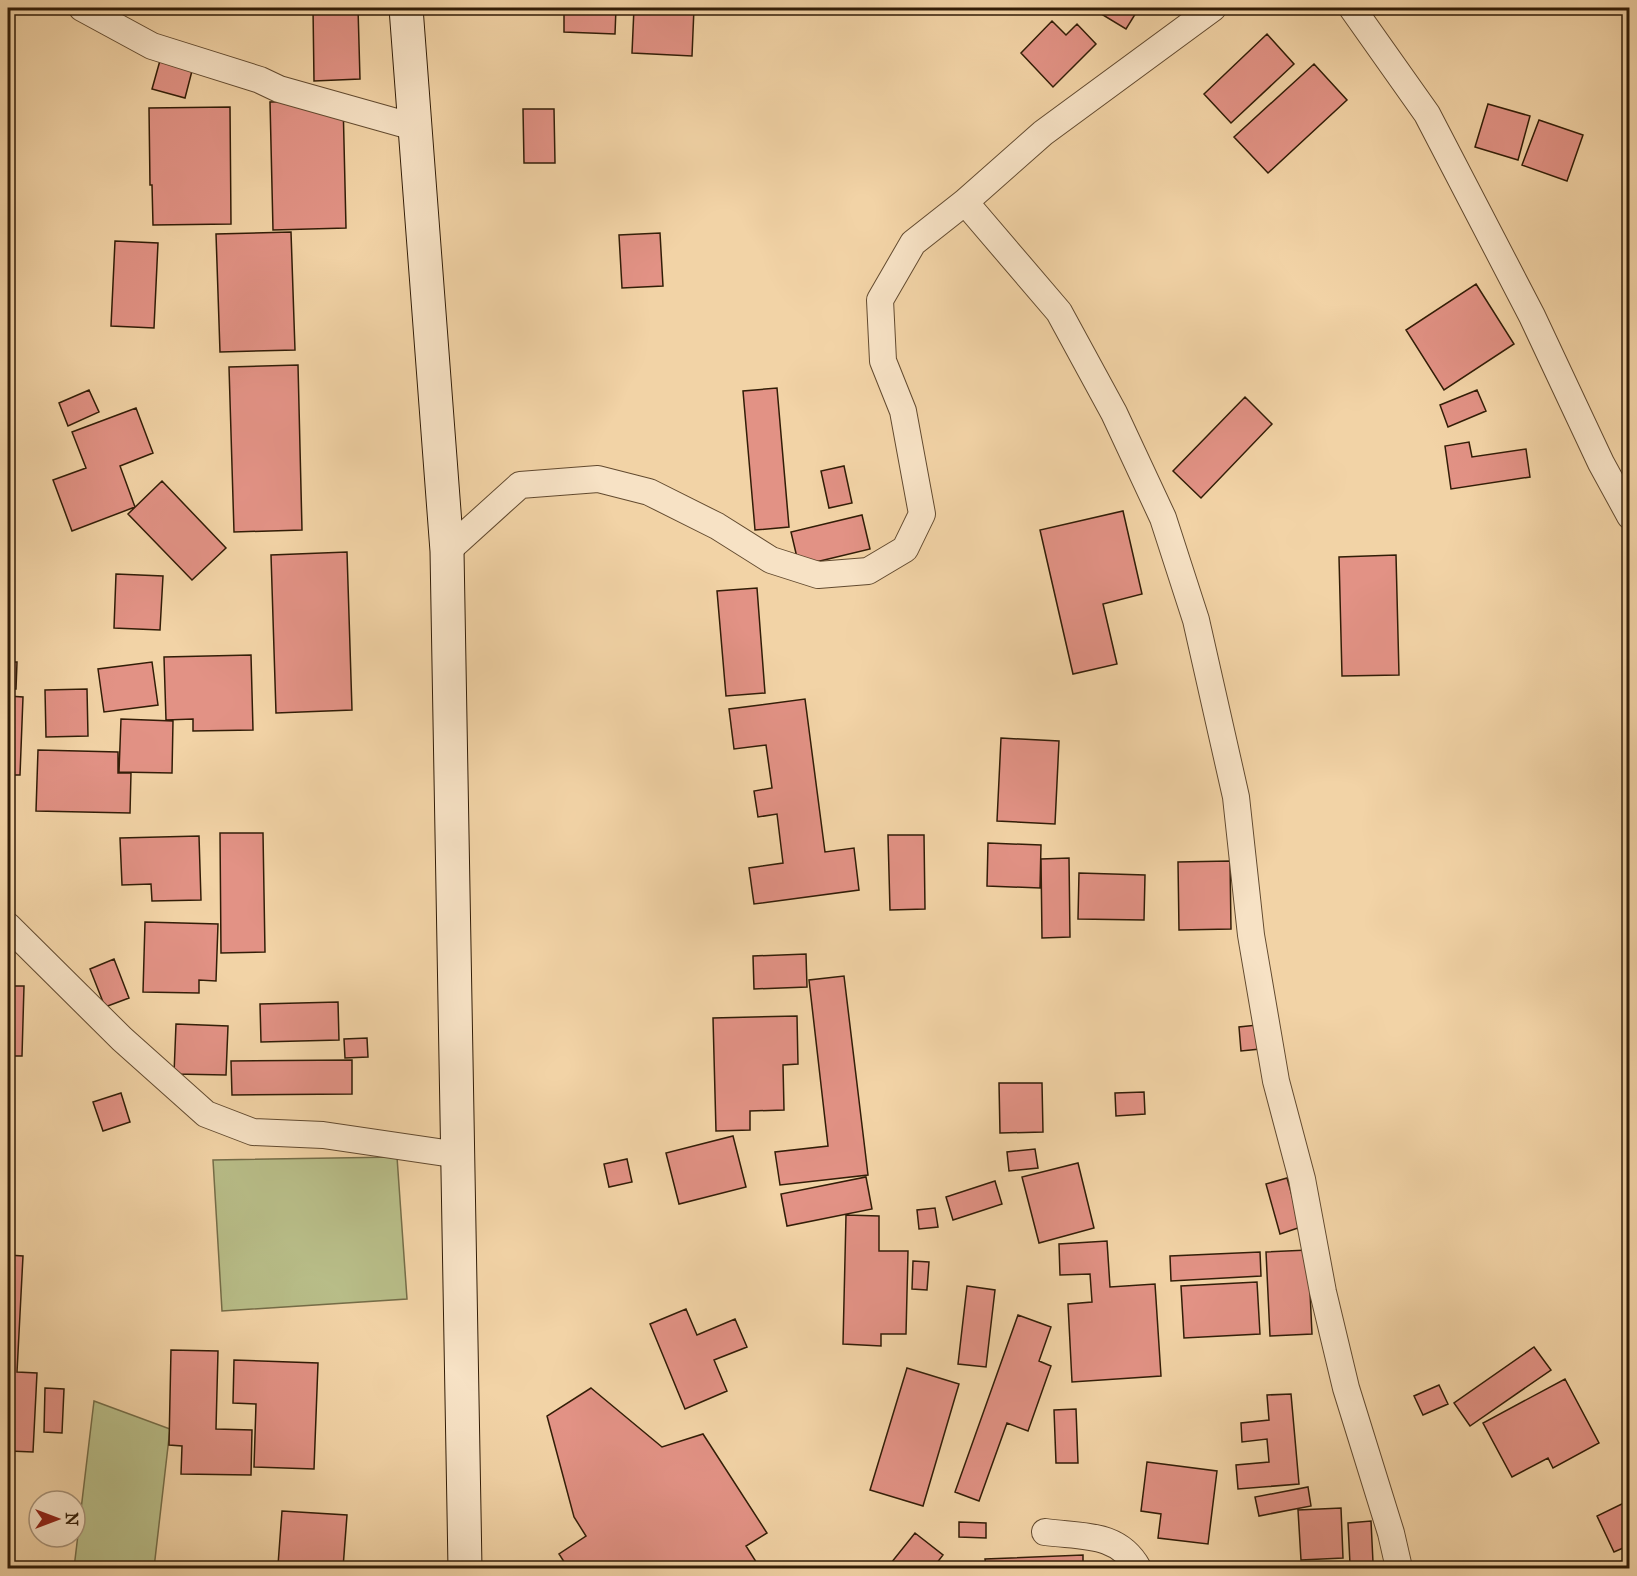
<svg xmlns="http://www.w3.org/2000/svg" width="1637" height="1576" font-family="'IM FELL Great Primer',serif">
	<rect width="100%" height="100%" fill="#f2d3a6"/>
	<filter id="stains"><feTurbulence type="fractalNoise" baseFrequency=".00333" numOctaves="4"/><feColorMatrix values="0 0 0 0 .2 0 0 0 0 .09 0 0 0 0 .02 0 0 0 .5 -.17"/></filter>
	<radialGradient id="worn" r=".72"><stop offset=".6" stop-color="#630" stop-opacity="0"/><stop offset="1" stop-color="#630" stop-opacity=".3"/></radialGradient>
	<path fill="#b8bd88" stroke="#756d48" stroke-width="1.5" d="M 397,1157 L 407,1299 L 222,1311 L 213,1160 Z
		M 94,1401 L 170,1429 L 154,1568 L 74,1568 Z"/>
	<path fill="#e29285" stroke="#321d07" stroke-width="1.5" d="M 173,8 L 233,8 L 233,14 L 173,14 Z
		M 313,8 L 358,8 L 360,79 L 314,81 Z
		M 564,8 L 616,8 L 615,34 L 564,32 Z
		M 634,8 L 694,8 L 692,56 L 632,53 Z
		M 1101,8 L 1139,8 L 1126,29 L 1098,12 Z
		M 1052,21 L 1066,35 L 1077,24 L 1096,44 L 1053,87 L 1021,53 Z
		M 1267,34 L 1294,64 L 1231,123 L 1204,94 Z
		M 161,57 L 193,67 L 185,98 L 152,89 Z
		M 1314,64 L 1347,100 L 1268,173 L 1234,137 Z
		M 343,100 L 346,228 L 273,230 L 270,102 Z
		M 1488,104 L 1530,116 L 1518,160 L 1475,147 Z
		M 230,107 L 231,224 L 153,225 L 152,185 L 150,185 L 149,108 Z
		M 523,109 L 554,109 L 555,163 L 524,163 Z
		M 1539,120 L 1583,135 L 1567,181 L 1522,165 Z
		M 291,232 L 295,350 L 220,352 L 216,234 Z
		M 660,233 L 663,286 L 622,288 L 619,235 Z
		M 115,241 L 158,243 L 154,328 L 111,326 Z
		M 1476,284 L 1514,344 L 1444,390 L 1406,330 Z
		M 298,365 L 302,530 L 234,532 L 229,367 Z
		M 777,388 L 789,527 L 755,530 L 743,391 Z
		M 89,390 L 99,412 L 68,426 L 59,403 Z
		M 1477,390 L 1486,411 L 1448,427 L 1440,405 Z
		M 1245,397 L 1272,424 L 1201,498 L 1173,471 Z
		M 136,408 L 153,453 L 120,466 L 135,507 L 72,531 L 53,480 L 86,468 L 72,432 Z
		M 1469,442 L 1472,457 L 1526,449 L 1530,477 L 1451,489 L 1445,446 Z
		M 844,466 L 852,503 L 829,508 L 821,471 Z
		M 162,481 L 226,548 L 192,580 L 128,514 Z
		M 1123,511 L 1142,594 L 1103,604 L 1117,664 L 1073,674 L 1040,530 Z
		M 862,515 L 870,549 L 799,566 L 791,532 Z
		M 347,552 L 352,710 L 276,713 L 271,555 Z
		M 1396,555 L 1399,675 L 1342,676 L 1339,557 Z
		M 116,574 L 163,576 L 160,630 L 114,628 Z
		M 757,588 L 765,693 L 726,696 L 717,591 Z
		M 251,655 L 253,730 L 193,731 L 193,719 L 166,720 L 164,657 Z
		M 8,662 L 17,662 L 16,689 L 8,689 Z
		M 152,662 L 158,705 L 104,712 L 98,669 Z
		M 87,689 L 88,736 L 46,737 L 45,690 Z
		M 8,696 L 23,697 L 20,775 L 8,775 Z
		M 805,699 L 825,852 L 854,848 L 859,890 L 754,904 L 749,868 L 783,863 L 777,814 L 758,817 L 754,791 L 772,788 L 766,745 L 734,749 L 729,709 Z
		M 121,719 L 173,721 L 172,773 L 119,772 Z
		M 1001,738 L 1059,741 L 1055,824 L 997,821 Z
		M 38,750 L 118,752 L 118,773 L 131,773 L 130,813 L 36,811 Z
		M 220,833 L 263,833 L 265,952 L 221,953 Z
		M 888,835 L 924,835 L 925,909 L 890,910 Z
		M 199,836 L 201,900 L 152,901 L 151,884 L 122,885 L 120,838 Z
		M 988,843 L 1041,845 L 1040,888 L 987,886 Z
		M 1069,858 L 1070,937 L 1042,938 L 1041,859 Z
		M 1230,861 L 1231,929 L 1179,930 L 1178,862 Z
		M 1079,873 L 1145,875 L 1144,920 L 1078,919 Z
		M 145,922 L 218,924 L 216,981 L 199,980 L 199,993 L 143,992 Z
		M 806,954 L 807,987 L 754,989 L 753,956 Z
		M 114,959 L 129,998 L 105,1007 L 90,969 Z
		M 844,976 L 868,1175 L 780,1185 L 775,1152 L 828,1146 L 809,980 Z
		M 8,986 L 24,986 L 22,1056 L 8,1056 Z
		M 338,1002 L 339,1040 L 261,1042 L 260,1004 Z
		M 797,1016 L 798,1064 L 783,1065 L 784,1110 L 750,1111 L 750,1130 L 716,1131 L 713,1018 Z
		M 176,1024 L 228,1026 L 226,1075 L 174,1074 Z
		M 1257,1025 L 1260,1049 L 1241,1051 L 1239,1027 Z
		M 367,1038 L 368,1057 L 345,1058 L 344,1039 Z
		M 352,1060 L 352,1094 L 232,1095 L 231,1061 Z
		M 999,1083 L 1042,1083 L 1043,1132 L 1000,1133 Z
		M 1144,1092 L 1145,1114 L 1116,1116 L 1115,1093 Z
		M 121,1093 L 130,1122 L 103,1131 L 93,1102 Z
		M 733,1136 L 746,1187 L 679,1204 L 666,1153 Z
		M 1035,1149 L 1038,1168 L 1009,1171 L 1007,1152 Z
		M 627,1159 L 632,1182 L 609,1187 L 604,1164 Z
		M 1078,1163 L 1094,1228 L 1039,1243 L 1022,1177 Z
		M 866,1177 L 872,1209 L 787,1226 L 781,1194 Z
		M 1287,1178 L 1301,1227 L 1280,1234 L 1266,1184 Z
		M 995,1181 L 1002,1204 L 953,1220 L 946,1197 Z
		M 935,1208 L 938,1227 L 919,1229 L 917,1210 Z
		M 846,1215 L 879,1216 L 879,1251 L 908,1251 L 906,1334 L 881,1334 L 881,1346 L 843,1344 Z
		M 1107,1241 L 1110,1287 L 1155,1284 L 1161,1376 L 1072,1382 L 1068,1304 L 1092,1302 L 1090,1274 L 1060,1275 L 1059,1244 Z
		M 1308,1250 L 1312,1334 L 1270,1336 L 1266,1252 Z
		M 1260,1252 L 1261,1276 L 1171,1281 L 1170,1256 Z
		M 8,1255 L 23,1256 L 17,1372 L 37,1373 L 33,1452 L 9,1451 L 10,1435 L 8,1435 Z
		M 913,1261 L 929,1262 L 927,1290 L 912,1289 Z
		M 1257,1282 L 1260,1334 L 1184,1338 L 1181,1286 Z
		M 967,1286 L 995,1290 L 986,1367 L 958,1364 Z
		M 686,1309 L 697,1335 L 735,1319 L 747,1347 L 714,1360 L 727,1391 L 685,1409 L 650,1324 Z
		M 1018,1315 L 1051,1327 L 1039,1361 L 1051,1366 L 1028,1431 L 1007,1423 L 979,1501 L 955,1492 Z
		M 1534,1347 L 1551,1370 L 1470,1426 L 1454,1403 Z
		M 171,1350 L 218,1351 L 216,1429 L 252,1430 L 251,1475 L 181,1474 L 182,1446 L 169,1445 Z
		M 234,1360 L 318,1363 L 314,1469 L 254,1467 L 256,1404 L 233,1403 Z
		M 907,1368 L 959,1384 L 923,1506 L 870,1490 Z
		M 1565,1379 L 1599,1443 L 1553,1468 L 1548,1458 L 1512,1477 L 1483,1423 Z
		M 1439,1385 L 1448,1404 L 1423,1415 L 1414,1396 Z
		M 45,1388 L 64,1389 L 62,1433 L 44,1432 Z
		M 591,1388 L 662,1447 L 703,1434 L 767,1533 L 746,1546 L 760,1568 L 568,1568 L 559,1554 L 586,1536 L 574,1517 L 547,1416 Z
		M 1291,1394 L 1299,1484 L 1238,1489 L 1236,1465 L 1269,1462 L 1267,1439 L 1242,1442 L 1241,1423 L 1269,1420 L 1267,1395 Z
		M 1076,1409 L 1078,1463 L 1056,1463 L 1054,1410 Z
		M 1147,1462 L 1217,1471 L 1208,1544 L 1158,1538 L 1161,1514 L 1141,1511 Z
		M 1308,1487 L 1311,1506 L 1259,1516 L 1255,1497 Z
		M 1630,1500 L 1630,1545 L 1614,1552 L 1597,1516 Z
		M 1341,1508 L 1343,1558 L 1301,1560 L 1298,1510 Z
		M 282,1511 L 347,1515 L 343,1568 L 266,1568 L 267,1564 L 278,1565 Z
		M 1371,1521 L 1373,1562 L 1350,1564 L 1348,1523 Z
		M 959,1522 L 986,1523 L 986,1538 L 959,1537 Z
		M 915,1533 L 943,1555 L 933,1568 L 887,1568 Z
		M 1083,1555 L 1083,1568 L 986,1568 L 985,1559 Z
		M 1630,1558 L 1630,1568 L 1616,1568 L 1614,1564 Z"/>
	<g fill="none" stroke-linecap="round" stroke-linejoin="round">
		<g stroke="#624a2f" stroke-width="28">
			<path id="street" d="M 82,8 L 152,46 L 260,80 L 279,89 L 414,127
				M 1352,8 L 1427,114 L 1532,316 L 1601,463 L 1630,516
				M 965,202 L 1059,312 L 1114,413 L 1163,518 L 1196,620 L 1236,797 L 1251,935 L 1276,1081 L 1302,1179 L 1323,1292 L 1346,1388 L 1391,1533 L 1399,1568
				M 447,551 L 520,485 L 598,479 L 649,492 L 717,526 L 771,560 L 818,575 L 868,571 L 905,549 L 922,514 L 903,411 L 883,361 L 880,300 L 913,243 L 965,202 L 1043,133 L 1213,8
				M 8,926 L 122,1039 L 206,1114 L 253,1132 L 323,1135 L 459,1155
				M 1045,1532 C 1082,1537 1118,1532 1138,1568"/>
		</g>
		<g stroke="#321d07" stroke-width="35">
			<path id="secondary" d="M 406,8 L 447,551 L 465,1568"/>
		</g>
		<use href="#street" stroke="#f7e2c5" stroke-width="26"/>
		<use href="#secondary" stroke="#f7e2c5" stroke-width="33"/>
	</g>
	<rect width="1637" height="1576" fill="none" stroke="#f2d3a6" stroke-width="30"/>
	<rect x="9" y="9" width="1619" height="1558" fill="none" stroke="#321d07" stroke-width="3"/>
	<rect x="15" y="15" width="1607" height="1546" fill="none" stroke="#321d07" stroke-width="1.5"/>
	<g transform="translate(57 1519) rotate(90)"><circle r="28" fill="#f7e2c5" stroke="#a89379" stroke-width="1.5"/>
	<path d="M0-4.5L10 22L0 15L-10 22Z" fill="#8f2418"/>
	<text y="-9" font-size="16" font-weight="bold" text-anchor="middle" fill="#321d07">N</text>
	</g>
	<rect width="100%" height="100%" filter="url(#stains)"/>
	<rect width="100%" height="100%" fill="url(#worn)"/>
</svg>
